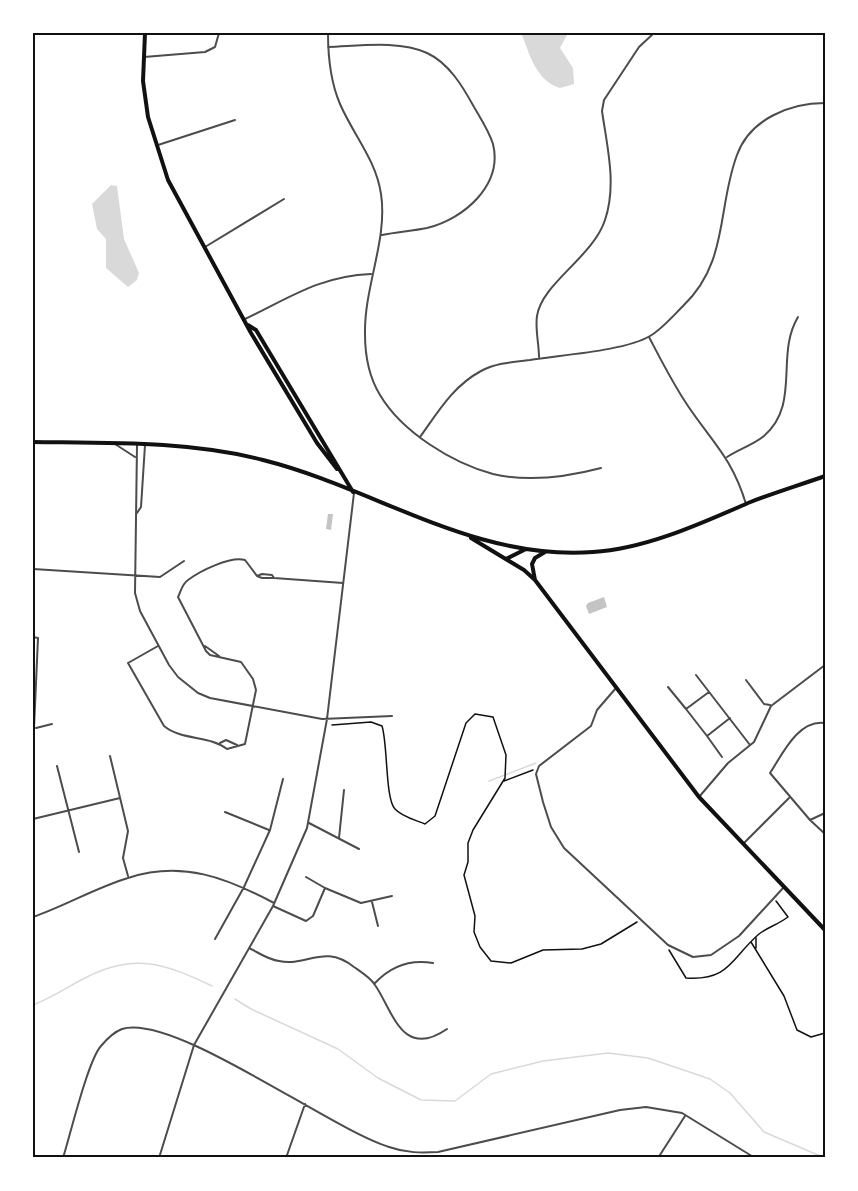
<svg xmlns="http://www.w3.org/2000/svg" width="858" height="1191" font-family="Roboto,sans-serif">
	<rect width="100%" height="100%" fill="#fff"/>
	<path fill="#d9d9d9" d="M 521,33 L 568,33 L 560,48 L 573,68 L 574,84 L 560,88 C 535,80 530,54 521,33 Z
		M 111,185 L 117,186 L 124,239 L 139,273 L 137,280 L 128,287 L 106,268 L 106,239 L 97,229 L 92,204 Z"/>
	<g fill="none" stroke-linecap="round" stroke-linejoin="round">
		<path stroke="#d9d9d9" stroke-width="1.5" d="M 489,781 L 536,763
			M 235,999 L 251,1009 L 338,1049 L 378,1078 L 421,1100 L 455,1101 L 491,1074 L 543,1061 L 608,1053 L 648,1058 L 710,1079 L 730,1093 L 764,1132 L 825,1158
			M 33,1005 C 51,998 66,988 83,979 C 133,952 164,963 212,986"/>
	</g>
	<path fill="#c4c4c4" d="M 328,514 L 333,514 L 331,530 L 326,529 Z
		M 604,597 L 607,607 L 589,614 L 586,606 L 588,603 Z"/>
	<g fill="none" stroke-linecap="round" stroke-linejoin="round">
		<path stroke="#111" stroke-width="1.5" d="M 332,725 L 371,722 L 382,726 C 388,745 385,798 395,809 C 402,817 416,820 425,824 L 435,816 L 466,723 L 475,714 L 493,717 L 506,755 L 505,778 L 473,830 L 468,843 L 468,862 L 464,875 L 475,916 L 474,932 L 480,947 L 491,961 L 511,963 L 543,950 L 582,949 L 601,944 L 637,922
			M 504,781 L 533,770
			M 756,938 L 756,948
			M 751,942 L 784,996 L 797,1030 L 811,1037 L 825,1033
			M 669,950 L 686,978 C 730,981 731,958 759,934 C 768,927 779,924 788,917 L 776,901"/>
		<path stroke="#4c4c4c" stroke-width="2" d="M 328,33 C 328,56 331,83 340,104 C 354,136 376,160 381,194 C 388,239 364,287 365,334 C 365,354 369,377 380,395 C 402,432 452,463 493,474 C 528,482 567,477 601,468
			M 328,47 C 359,46 399,40 427,53 C 449,63 463,87 474,107 C 481,119 489,131 493,144 C 503,185 464,219 427,228 C 412,231 397,232 382,235
			M 144,57 L 205,52 L 215,47 L 219,33
			M 158,145 L 235,120
			M 205,247 L 284,199
			M 245,319 C 289,298 320,276 371,274
			M 649,337 C 661,360 673,384 688,406 C 713,443 732,458 746,504
			M 539,357 C 539,344 535,329 537,316 C 542,283 593,257 605,220 C 617,185 607,146 602,111 L 604,100 L 639,47 L 654,33
			M 420,437 C 438,412 453,386 481,371 C 496,363 513,362 530,360 C 560,355 625,351 650,336 C 662,329 673,316 683,306 C 729,262 717,208 737,155 C 750,119 790,103 825,103
			M 115,444 L 135,457
			M 137,445 L 135,593 L 140,611 L 169,665 L 178,677 L 198,693 L 210,698 L 322,719 L 392,716
			M 727,457 C 739,449 753,445 764,436 C 801,404 775,355 798,317
			M 137,513 L 141,507 L 145,445
			M 33,569 L 160,577 L 184,561
			M 262,574 L 272,575 L 274,578 L 262,578 L 257,576 Z
			M 274,578 L 343,583
			M 33,637 L 38,638 L 34,728
			M 158,646 L 128,663 L 164,726 C 182,741 209,735 227,749 L 245,744 L 256,690 L 253,679 L 241,662 L 210,655 L 206,651 L 178,597 C 181,591 182,584 188,580 C 200,571 230,556 245,560 L 257,576
			M 205,646 L 219,656
			M 696,675 L 750,745
			M 746,680 L 764,704 L 770,705
			M 668,687 L 686,709 L 709,692
			M 616,688 L 597,710 L 591,726 L 539,766 L 536,774 L 543,802 L 551,827 L 564,848 L 668,945 L 693,957 L 711,955 L 739,936 L 784,887
			M 686,709 L 707,736 L 730,718
			M 825,723 C 798,719 782,755 770,773 L 810,820 L 825,813
			M 36,728 L 52,724
			M 707,736 L 722,757
			M 220,743 L 226,740 L 237,745
			M 110,756 L 128,831 L 123,858 L 128,876
			M 57,766 L 79,852
			M 699,797 L 728,763 L 754,742 L 771,706 L 825,665
			M 225,812 L 269,830
			M 33,819 L 120,798
			M 810,820 L 825,834
			M 309,823 L 359,849
			M 339,838 L 344,790
			M 743,844 L 789,798
			M 306,877 L 325,888
			M 825,885 L 825,893
			M 372,902 L 378,926
			M 273,906 L 306,921 L 313,916 L 325,888 L 361,903 L 392,896
			M 33,917 C 65,906 95,888 128,878 C 182,860 227,878 274,903
			M 215,939 L 244,887 L 270,830 L 283,779
			M 249,948 C 259,953 269,960 279,961 C 307,967 324,943 354,967 C 361,972 371,978 375,985 C 393,1011 402,1060 447,1029
			M 375,983 C 390,967 410,959 433,963
			M 63,1158 C 70,1136 88,1060 101,1046 C 106,1040 114,1032 122,1029 C 174,1013 330,1129 389,1147 C 406,1153 421,1153 438,1152 L 620,1110 L 646,1107 L 682,1113 L 755,1158
			M 159,1158 L 194,1045 L 273,906 L 307,828 L 327,719 L 354,493
			M 286,1158 L 305,1104
			M 658,1158 L 685,1116"/>
		<path stroke="#111" stroke-width="4" d="M 145,33 L 143,81 L 148,117 L 168,180 L 251,333 L 317,443 L 337,469
			M 248,325 L 256,330 L 353,492
			M 33,442 C 109,443 189,441 263,460 C 375,488 473,561 593,552 C 645,549 700,524 748,503 C 773,493 800,485 825,476
			M 471,538 L 524,570 L 535,580 L 699,797 L 825,930
			M 506,559 L 524,550
			M 535,580 L 532,564 L 535,558 L 545,552"/>
	</g>
	<rect width="858" height="1191" fill="none" stroke="#ffffff" stroke-width="69"/>
	<rect x="34" y="34" width="790" height="1122" fill="none" stroke="#111" stroke-width="2"/>
</svg>
